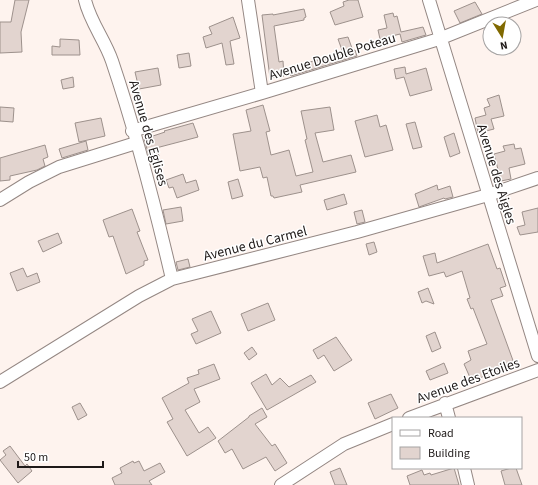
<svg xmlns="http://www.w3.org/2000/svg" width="538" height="485" font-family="'Source Sans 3',sans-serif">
	<rect width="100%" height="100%" fill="#fef3ee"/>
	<path fill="#e2d4cf" stroke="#9d918c" d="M 15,0 L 29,0 L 21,32 L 22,52 L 0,53 L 0,22 L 11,22 Z
		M 349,0 L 358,0 L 363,17 L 335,25 L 330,12 L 344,6 L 343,2 Z
		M 475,2 L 482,14 L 460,23 L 454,11 Z
		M 304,9 L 306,17 L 304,18 L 304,20 L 274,26 L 279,62 L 283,61 L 284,76 L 270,78 L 262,15 L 273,14 L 273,15 Z
		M 393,13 L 394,17 L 397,16 L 401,32 L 423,27 L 426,35 L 402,42 L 400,34 L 380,39 L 378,30 L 387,28 L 384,15 Z
		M 233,17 L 240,38 L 230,41 L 234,64 L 226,65 L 222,43 L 206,48 L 203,37 L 212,34 L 209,27 Z
		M 348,37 L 353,51 L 355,50 L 357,56 L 291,76 L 288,68 L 343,53 L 338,39 Z
		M 60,39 L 79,40 L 80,55 L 52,55 L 52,46 L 60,47 Z
		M 189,53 L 191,66 L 179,68 L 177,55 Z
		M 405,67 L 406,74 L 426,68 L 432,90 L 410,96 L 404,77 L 396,79 L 394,69 Z
		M 158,68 L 161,85 L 139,89 L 135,72 Z
		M 73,77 L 74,87 L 63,89 L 61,80 Z
		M 499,95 L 504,116 L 491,119 L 494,129 L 478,133 L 475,118 L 486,115 L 484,108 L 490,106 L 487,99 Z
		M 263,105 L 270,131 L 266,132 L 271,155 L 289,150 L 296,176 L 313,172 L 305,140 L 307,139 L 301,111 L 330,107 L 334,130 L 315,133 L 323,162 L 351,155 L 356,172 L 300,185 L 302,192 L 274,198 L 273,196 L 271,196 L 267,177 L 263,178 L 260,167 L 240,171 L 233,134 L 251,131 L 246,110 Z
		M 0,107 L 14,108 L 13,122 L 0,121 Z
		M 377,115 L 380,127 L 386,125 L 393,150 L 365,157 L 355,121 Z
		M 101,118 L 105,136 L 79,142 L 75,123 Z
		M 415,122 L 422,147 L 413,149 L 406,124 Z
		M 193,123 L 198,137 L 156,148 L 159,156 L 150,159 L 144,139 L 165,132 L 164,131 Z
		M 454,133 L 460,153 L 450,157 L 444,137 Z
		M 86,141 L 88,150 L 62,158 L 59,149 Z
		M 514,144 L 515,149 L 521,148 L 525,164 L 509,168 L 511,179 L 501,181 L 494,154 L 505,151 L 503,146 Z
		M 45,145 L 48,157 L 43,159 L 45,166 L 37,170 L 10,176 L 10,180 L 0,181 L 0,158 Z
		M 183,174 L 186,183 L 196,180 L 199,190 L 177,198 L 173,187 L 169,188 L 166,180 Z
		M 238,179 L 243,196 L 232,199 L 228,182 Z
		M 437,185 L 438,190 L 450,186 L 453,197 L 445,199 L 444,198 L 419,207 L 415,194 Z
		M 344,194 L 347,204 L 327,210 L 324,200 Z
		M 181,207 L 183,221 L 166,224 L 163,210 Z
		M 538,208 L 538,232 L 520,235 L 517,227 L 525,225 L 522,212 Z
		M 132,209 L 140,231 L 137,232 L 148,260 L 144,261 L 144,265 L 126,274 L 113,236 L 109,237 L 103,220 Z
		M 362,210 L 365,222 L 357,224 L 354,212 Z
		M 58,233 L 62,243 L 43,252 L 38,241 Z
		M 374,242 L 377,252 L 369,255 L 366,244 Z
		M 488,244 L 497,269 L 500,268 L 506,286 L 500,288 L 503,296 L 491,300 L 515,366 L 489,376 L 488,374 L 472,382 L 464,364 L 471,360 L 468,351 L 487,344 L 473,308 L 471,309 L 467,299 L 470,298 L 462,271 L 446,277 L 444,272 L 429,276 L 423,256 L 435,253 L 437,263 Z
		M 188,259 L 190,267 L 178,270 L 176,262 Z
		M 23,268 L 27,277 L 37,273 L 40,282 L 17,291 L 10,273 Z
		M 428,288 L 434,304 L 426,301 L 422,303 L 418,292 Z
		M 268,303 L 275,320 L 248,331 L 241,314 Z
		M 211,311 L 221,333 L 196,344 L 191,334 L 198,331 L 192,319 Z
		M 435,332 L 441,348 L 432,352 L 426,336 Z
		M 336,337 L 352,360 L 334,371 L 324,355 L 318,359 L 313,350 Z
		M 252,347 L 257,354 L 249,360 L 244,353 Z
		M 444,363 L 448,373 L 430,380 L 426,371 Z
		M 214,364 L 220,379 L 194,389 L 200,402 L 185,410 L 199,433 L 208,427 L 216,438 L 187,456 L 167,422 L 173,419 L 162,398 L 189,383 L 187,378 L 199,374 L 198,370 Z
		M 266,374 L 272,385 L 280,378 L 289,387 L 311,375 L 316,382 L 267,410 L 251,383 Z
		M 391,394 L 398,408 L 375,419 L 368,403 Z
		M 80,403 L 87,415 L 78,420 L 72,407 Z
		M 262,408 L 267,417 L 255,424 L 272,446 L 275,444 L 287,463 L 275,471 L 266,457 L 243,469 L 232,449 L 225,453 L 218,441 L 249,417 L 249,416 Z
		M 10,446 L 25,466 L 27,464 L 32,471 L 18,483 L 0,460 L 6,455 L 3,451 Z
		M 133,461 L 134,463 L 139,461 L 144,471 L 160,463 L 165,472 L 149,481 L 152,485 L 115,485 L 112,478 L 122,473 L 120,468 Z
		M 340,468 L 347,485 L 335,485 L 330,472 Z
		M 454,468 L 459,485 L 410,485 L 407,476 L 422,470 L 424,475 L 430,473 L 431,475 Z
		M 511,468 L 516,468 L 522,485 L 505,485 L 501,471 Z"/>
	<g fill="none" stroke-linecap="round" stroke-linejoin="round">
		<g stroke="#948783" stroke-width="14">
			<path id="minor" d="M 85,0 C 90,22 105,40 112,61 C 136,132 155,206 172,279
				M 248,0 L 262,93
				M 429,0 L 538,356
				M 132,131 L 262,93 L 439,39 L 536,0
				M 0,200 L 29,182 L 59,167 L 136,143
				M 0,382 L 139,296 L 172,279 L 357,232 L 488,195 L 538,178
				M 445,403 L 449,418
				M 409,418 L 538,370
				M 464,468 L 468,485
				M 281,485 L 344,444 L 393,424"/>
		</g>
		<use href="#minor" stroke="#fff" stroke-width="12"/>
	</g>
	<g text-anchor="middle" stroke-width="3" stroke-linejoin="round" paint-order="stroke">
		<g font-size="14" fill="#1e1918" stroke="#fff">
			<text transform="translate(332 56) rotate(-17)" y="5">Avenue Double Poteau</text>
			<text transform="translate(149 133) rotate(74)" y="5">Avenue des Eglises</text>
			<text transform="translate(497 174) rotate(73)" y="5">Avenue des Aigles</text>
			<text transform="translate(255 243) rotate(-14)" y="5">Avenue du Carmel</text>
			<text transform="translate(468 380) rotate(-20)" y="5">Avenue des Etoiles</text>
		</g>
	</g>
	<rect x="392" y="417" width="130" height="52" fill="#ffffff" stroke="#a5a3a3"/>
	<rect x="400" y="430" width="20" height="6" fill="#ffffff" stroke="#a5a3a3"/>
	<text x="428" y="437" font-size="12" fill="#1e1918">Road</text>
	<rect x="400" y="447" width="20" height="12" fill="#e2d4cf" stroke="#a5a3a3"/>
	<text x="428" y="457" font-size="12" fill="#1e1918">Building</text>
	<g transform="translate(502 36) rotate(169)"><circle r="19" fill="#ffffff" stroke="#a5a3a3"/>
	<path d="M0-3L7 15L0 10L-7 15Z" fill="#806900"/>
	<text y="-6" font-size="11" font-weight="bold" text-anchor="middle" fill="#1e1918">N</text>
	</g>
	<path d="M18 461v6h85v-6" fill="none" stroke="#1e1918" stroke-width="2"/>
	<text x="24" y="461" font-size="12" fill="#1e1918" stroke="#ffffff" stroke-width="3" paint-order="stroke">50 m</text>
</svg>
